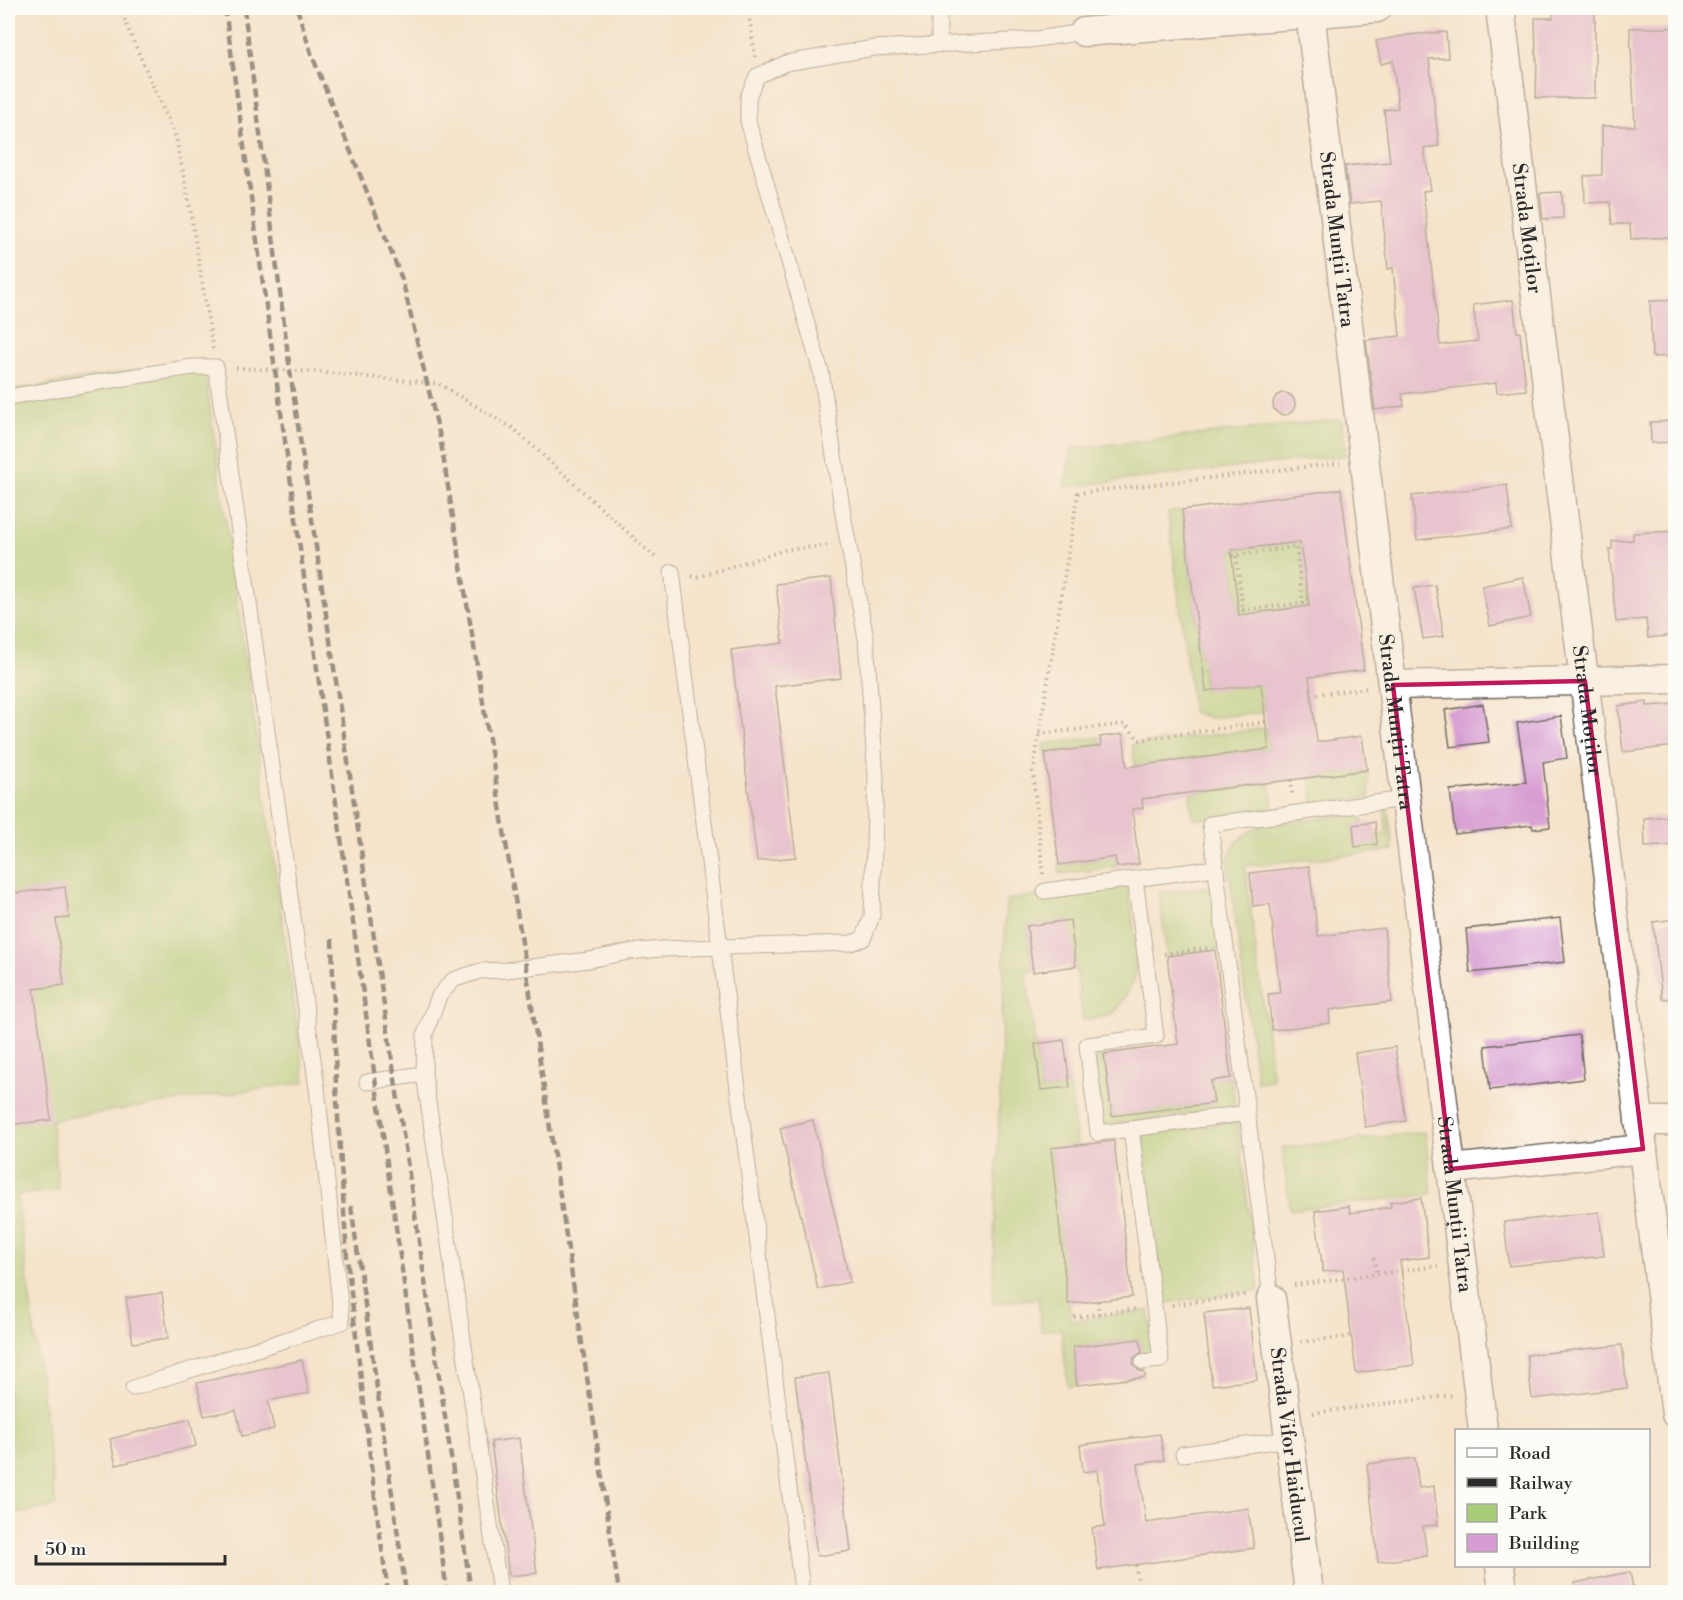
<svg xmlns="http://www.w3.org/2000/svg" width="1683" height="1600" font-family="'Libre Bodoni',serif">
	<rect width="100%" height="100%" fill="#fdfcf7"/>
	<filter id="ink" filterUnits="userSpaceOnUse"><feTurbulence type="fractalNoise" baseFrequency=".0167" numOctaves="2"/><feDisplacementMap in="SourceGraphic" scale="12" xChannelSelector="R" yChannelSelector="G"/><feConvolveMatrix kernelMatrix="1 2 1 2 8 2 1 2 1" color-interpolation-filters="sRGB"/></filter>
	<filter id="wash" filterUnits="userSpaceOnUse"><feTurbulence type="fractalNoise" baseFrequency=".008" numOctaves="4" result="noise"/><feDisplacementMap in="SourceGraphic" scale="24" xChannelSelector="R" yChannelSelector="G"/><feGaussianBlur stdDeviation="1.35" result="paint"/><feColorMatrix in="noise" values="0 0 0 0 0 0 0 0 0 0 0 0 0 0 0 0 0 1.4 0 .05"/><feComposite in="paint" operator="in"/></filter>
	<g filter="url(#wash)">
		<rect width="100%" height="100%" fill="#f6e3cb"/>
		<path fill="#a7cd77" stroke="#697c51" stroke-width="1.5" d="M 203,359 L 305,1082 L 51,1120 L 59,1190 L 17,1195 L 56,1506 L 8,1516 L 8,391 Z
			M 1341,419 L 1346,455 L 1065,487 L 1071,449 Z
			M 1182,510 L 1201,657 L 1211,656 L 1212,665 L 1202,667 L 1205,690 L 1261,684 L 1264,712 L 1210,718 L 1193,712 L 1168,512 Z
			M 1300,542 L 1309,606 L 1239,615 L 1231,550 Z
			M 1266,728 L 1269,749 L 1135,766 L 1132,745 Z
			M 1100,737 L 1101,746 L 1045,753 L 1044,744 Z
			M 1367,770 L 1370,797 L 1314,804 L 1310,778 Z
			M 1270,783 L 1273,809 L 1199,819 L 1192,817 L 1190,793 Z
			M 1388,807 L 1393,850 L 1245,866 L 1273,1080 L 1257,1082 L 1228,864 C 1228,846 1244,834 1260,826 L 1361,813 L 1363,824 L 1353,826 L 1355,846 L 1377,844 L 1376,835 L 1387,834 L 1384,808 Z
			M 1115,857 L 1117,867 L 1060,874 L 1059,865 Z
			M 1128,884 L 1138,958 L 1134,981 L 1120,1005 L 1109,1016 L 1083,1020 L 1069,920 L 1027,926 L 1033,972 L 1026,973 L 1041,1090 L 1070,1087 L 1077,1145 L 1051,1149 L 1071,1321 L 1149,1310 L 1154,1352 L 1142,1354 L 1140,1339 L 1074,1347 L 1077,1385 L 1068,1386 L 1061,1329 L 1041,1331 L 1038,1298 L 993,1304 L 1006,900 Z
			M 1213,886 L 1221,949 L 1167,956 L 1159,893 Z
			M 1104,1054 L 1112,1116 L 1214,1103 L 1211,1081 L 1231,1078 L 1235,1108 L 1100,1126 L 1092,1055 Z
			M 1237,1122 L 1259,1290 L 1165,1303 L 1142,1135 Z
			M 1425,1132 L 1432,1194 L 1290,1210 L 1282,1148 Z"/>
		<g id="blocks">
			<path fill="#d79dd2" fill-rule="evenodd" d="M 1553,8 L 1595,8 L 1595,98 L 1536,98 L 1537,59 L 1536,59 L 1535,18 L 1553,18 Z
				M 1630,28 L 1676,28 L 1676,237 L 1631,239 L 1630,224 L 1612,224 L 1610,202 L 1585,203 L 1584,176 L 1602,175 L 1602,126 L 1635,126 Z
				M 1446,32 L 1448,58 L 1429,59 L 1439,146 L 1424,148 L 1431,190 L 1423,191 L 1440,345 L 1478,341 L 1473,305 L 1513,300 L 1517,332 L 1520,332 L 1526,390 L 1497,393 L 1496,383 L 1402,394 L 1404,406 L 1375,410 L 1366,340 L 1400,336 L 1393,268 L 1388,269 L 1381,201 L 1350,204 L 1345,166 L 1390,162 L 1384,110 L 1398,108 L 1393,61 L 1381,64 L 1376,41 L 1407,35 Z
				M 1562,192 L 1563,218 L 1543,219 L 1540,193 Z
				M 1676,300 L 1676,356 L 1652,357 L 1650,301 Z
				M1273 404a11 11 0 1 1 22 0a11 11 0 1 1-22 0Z
				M 1676,421 L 1676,442 L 1651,443 L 1650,422 Z
				M 1507,485 L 1512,529 L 1417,540 L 1412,496 Z
				M 1341,489 L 1364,670 L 1309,677 L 1317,742 L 1362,736 L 1367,770 L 1142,799 L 1143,808 L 1132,809 L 1139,864 L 1117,867 L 1115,857 L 1059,865 L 1045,753 L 1101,746 L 1100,737 L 1123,734 L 1127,767 L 1269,749 L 1261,684 L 1206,691 L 1182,510 ZM 1300,542 L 1309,606 L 1239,615 L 1231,550 Z
				M 1676,531 L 1676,567 L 1672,567 L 1676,635 L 1648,638 L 1646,619 L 1616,622 L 1609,549 L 1612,549 L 1612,541 L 1633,540 L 1633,533 Z
				M 1523,577 L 1531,617 L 1490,626 L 1482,586 Z
				M 831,578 L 841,678 L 775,686 L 796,857 L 757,861 L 731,650 L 783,643 L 776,584 Z
				M 1435,585 L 1444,636 L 1423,639 L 1414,588 Z
				M 1647,702 L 1647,706 L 1676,704 L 1676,746 L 1623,752 L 1618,706 Z
				M 1483,704 L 1489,742 L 1450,747 L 1445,710 Z
				M 1561,716 L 1567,758 L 1543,762 L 1550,827 L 1533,829 L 1532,825 L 1455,834 L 1450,790 L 1526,782 L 1517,723 Z
				M 1676,816 L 1676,845 L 1645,847 L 1644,818 Z
				M 1375,822 L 1377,844 L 1355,847 L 1353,825 Z
				M 1309,866 L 1318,936 L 1384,928 L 1392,1002 L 1329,1010 L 1330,1023 L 1272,1030 L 1268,994 L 1280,993 L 1270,904 L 1253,906 L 1250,873 Z
				M 65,887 L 69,918 L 56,919 L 64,985 L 34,989 L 51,1120 L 8,1125 L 8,894 Z
				M 1560,918 L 1565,962 L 1470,973 L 1466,929 Z
				M 1676,919 L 1676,998 L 1662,999 L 1653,922 Z
				M 1070,920 L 1076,966 L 1033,972 L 1027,926 Z
				M 1215,950 L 1231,1078 L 1211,1081 L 1214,1103 L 1112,1116 L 1104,1054 L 1178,1044 L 1167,956 Z
				M 1579,1035 L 1584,1079 L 1490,1090 L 1485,1046 Z
				M 1064,1040 L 1070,1087 L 1041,1090 L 1035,1044 Z
				M 1395,1047 L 1406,1121 L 1365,1127 L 1355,1053 Z
				M 813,1120 L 850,1282 L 818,1289 L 780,1128 Z
				M 1114,1141 L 1132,1297 L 1068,1304 L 1051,1148 Z
				M 1421,1198 L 1429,1257 L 1400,1261 L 1414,1365 L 1356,1373 L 1343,1269 L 1323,1272 L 1315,1211 L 1349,1206 L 1350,1213 L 1391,1207 L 1390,1202 Z
				M 1599,1212 L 1604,1256 L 1509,1266 L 1504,1222 Z
				M 162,1293 L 168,1338 L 133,1343 L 126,1298 Z
				M 1249,1308 L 1257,1380 L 1212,1385 L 1204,1313 Z
				M 1140,1339 L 1142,1352 L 1134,1358 L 1133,1364 L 1139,1371 L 1144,1372 L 1145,1377 L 1077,1385 L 1073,1347 Z
				M 1622,1345 L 1627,1388 L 1532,1399 L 1527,1355 Z
				M 302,1360 L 309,1393 L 268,1401 L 274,1429 L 242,1436 L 236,1410 L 204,1416 L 197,1383 Z
				M 829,1373 L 851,1551 L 817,1556 L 795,1377 Z
				M 190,1419 L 196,1446 L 116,1465 L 110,1439 Z
				M 1160,1434 L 1164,1460 L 1138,1464 L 1146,1523 L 1248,1508 L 1254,1548 L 1098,1570 L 1092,1528 L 1105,1526 L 1097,1470 L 1083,1472 L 1080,1445 Z
				M 519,1438 L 537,1573 L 509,1576 L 491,1442 Z
				M 1415,1458 L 1419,1488 L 1434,1486 L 1438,1525 L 1423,1526 L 1427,1556 L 1378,1562 L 1367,1464 Z
				M 1630,1572 L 1634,1593 L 1575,1593 L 1574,1583 Z"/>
		</g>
	</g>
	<g filter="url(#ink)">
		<use href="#blocks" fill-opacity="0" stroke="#726b63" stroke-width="1.5"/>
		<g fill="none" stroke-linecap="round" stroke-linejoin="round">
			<g stroke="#726b63" stroke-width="17">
				<path id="service" d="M 939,8 L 939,44
					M 8,397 L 192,367 L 216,367 L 317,1088 L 342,1322 L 133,1388
					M 672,572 L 801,1582
					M 1045,891 L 1215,868
					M 367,1082 L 424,1074
					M 1131,1129 L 1098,1133 L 1087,1045 L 1156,1036 L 1135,879
					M 1271,1298 L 1210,824 L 1406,799
					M 1143,1362 L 1161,1360 L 1131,1129 L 1247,1113
					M 1183,1454 L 1289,1439
					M 500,1592 L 424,1074 L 425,1034 L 439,996 L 453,980 L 480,971 L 506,970 L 589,960 L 628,952 L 662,949 L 851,943 L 863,939 L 872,916 L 876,778 L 866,639 L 844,520 L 821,372 L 748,121 L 748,97 L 757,76 L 786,63 L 874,48 L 1029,40 L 1084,32"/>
			</g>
			<g stroke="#726b63" stroke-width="31">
				<g id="minor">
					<path id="s1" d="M 1500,8 L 1676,1414"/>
					<path id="s2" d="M 1310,13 L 1483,1430"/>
					<path d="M 1084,32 L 1377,8"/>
					<path d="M 1393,685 L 1676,679"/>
					<path d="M 1639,1121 L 1676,1121"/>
					<path d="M 1451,1169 L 1643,1149"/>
					<path id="s3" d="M 1271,1298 L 1309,1592"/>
					<path d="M 1500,1566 L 1503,1592"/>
				</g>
			</g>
			<path stroke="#726b63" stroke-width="4" stroke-dasharray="1.5 4.5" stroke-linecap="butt" d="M 120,8 L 132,38 L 176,138 L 189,202 L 213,349
				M 748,8 L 755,57
				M 236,368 L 319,372 L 439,384 L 514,429 L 657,559
				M 1232,555 L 1236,555 L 1296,547 L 1303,603 L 1243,610 L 1236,555
				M 692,576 L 698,577 L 785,550 L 830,545
				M 1311,695 L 1368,688
				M 1039,734 L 1125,724 L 1139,740 L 1266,722
				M 1291,780 L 1292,794
				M 1043,874 L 1033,772 L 1078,493 L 1340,463
				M 1164,954 L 1207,948
				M 1374,1258 L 1377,1274
				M 1294,1285 L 1438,1266
				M 1098,1301 L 1099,1314
				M 1172,1305 L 1245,1295
				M 1074,1317 L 1135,1309
				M 1301,1342 L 1352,1336
				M 1313,1413 L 1454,1395
				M 1136,1565 L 1139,1592"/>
			<use href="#service" stroke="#fff" stroke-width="15"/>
			<use href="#minor" stroke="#fff" stroke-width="28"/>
			<path stroke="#2b2b2b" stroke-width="4.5" stroke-dasharray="9 4.5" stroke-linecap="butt" d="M 225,8 C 297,536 374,1064 447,1592
				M 244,8 L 290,371 L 471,1592
				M 297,8 L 311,53 L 402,279 L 440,437 L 526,967 L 619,1592
				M 332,939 L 336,1086 L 347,1258 L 375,1499 L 388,1592
				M 351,1206 L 406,1592"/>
		</g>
	</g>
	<path d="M0 0H1683V1600H0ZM 1585,681 L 1643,1149 L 1451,1169 L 1393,685 Z" fill="#f6e3cb" fill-opacity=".55" fill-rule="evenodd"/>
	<path fill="none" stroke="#c2185b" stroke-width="4.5" stroke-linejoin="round" d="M 1585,681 L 1643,1149 L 1451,1169 L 1393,685 Z"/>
	<g text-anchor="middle" stroke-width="6" stroke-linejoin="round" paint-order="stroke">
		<g font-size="20" fill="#2b2b2b" stroke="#fdfcf7">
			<text dy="7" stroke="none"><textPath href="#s1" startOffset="222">Strada Moților</textPath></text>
			<text dy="7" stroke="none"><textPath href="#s2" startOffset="228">Strada Munții Tatra</textPath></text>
			<text dy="7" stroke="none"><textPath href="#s1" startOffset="708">Strada Moților</textPath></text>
			<text dy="7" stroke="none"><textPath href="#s2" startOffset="714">Strada Munții Tatra</textPath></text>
			<text dy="7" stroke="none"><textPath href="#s2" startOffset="1200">Strada Munții Tatra</textPath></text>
			<text dy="7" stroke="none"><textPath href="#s3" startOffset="148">Strada Vifor Haiducul</textPath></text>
		</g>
	</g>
	<rect width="1683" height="1600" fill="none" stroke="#fdfcf7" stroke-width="30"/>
	<rect x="1455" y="1429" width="195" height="138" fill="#fdfcf7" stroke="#a9a8a5" stroke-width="1.5"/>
	<rect x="1467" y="1448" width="30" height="9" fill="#ffffff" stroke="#a9a8a5" stroke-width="1.5"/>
	<text x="1509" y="1459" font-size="18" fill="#2b2b2b">Road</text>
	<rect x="1467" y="1478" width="30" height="9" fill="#2b2b2b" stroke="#a9a8a5" stroke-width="1.5"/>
	<text x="1509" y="1489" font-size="18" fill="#2b2b2b">Railway</text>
	<rect x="1467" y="1504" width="30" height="18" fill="#a7cd77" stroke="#a9a8a5" stroke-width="1.5"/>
	<text x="1509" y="1519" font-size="18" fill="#2b2b2b">Park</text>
	<rect x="1467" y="1534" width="30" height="18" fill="#d79dd2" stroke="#a9a8a5" stroke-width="1.5"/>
	<text x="1509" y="1549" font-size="18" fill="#2b2b2b">Building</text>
	<path d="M36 1555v9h189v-9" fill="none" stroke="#2b2b2b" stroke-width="3"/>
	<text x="45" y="1555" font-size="18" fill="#2b2b2b" stroke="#fdfcf7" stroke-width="4.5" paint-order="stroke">50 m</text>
</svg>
